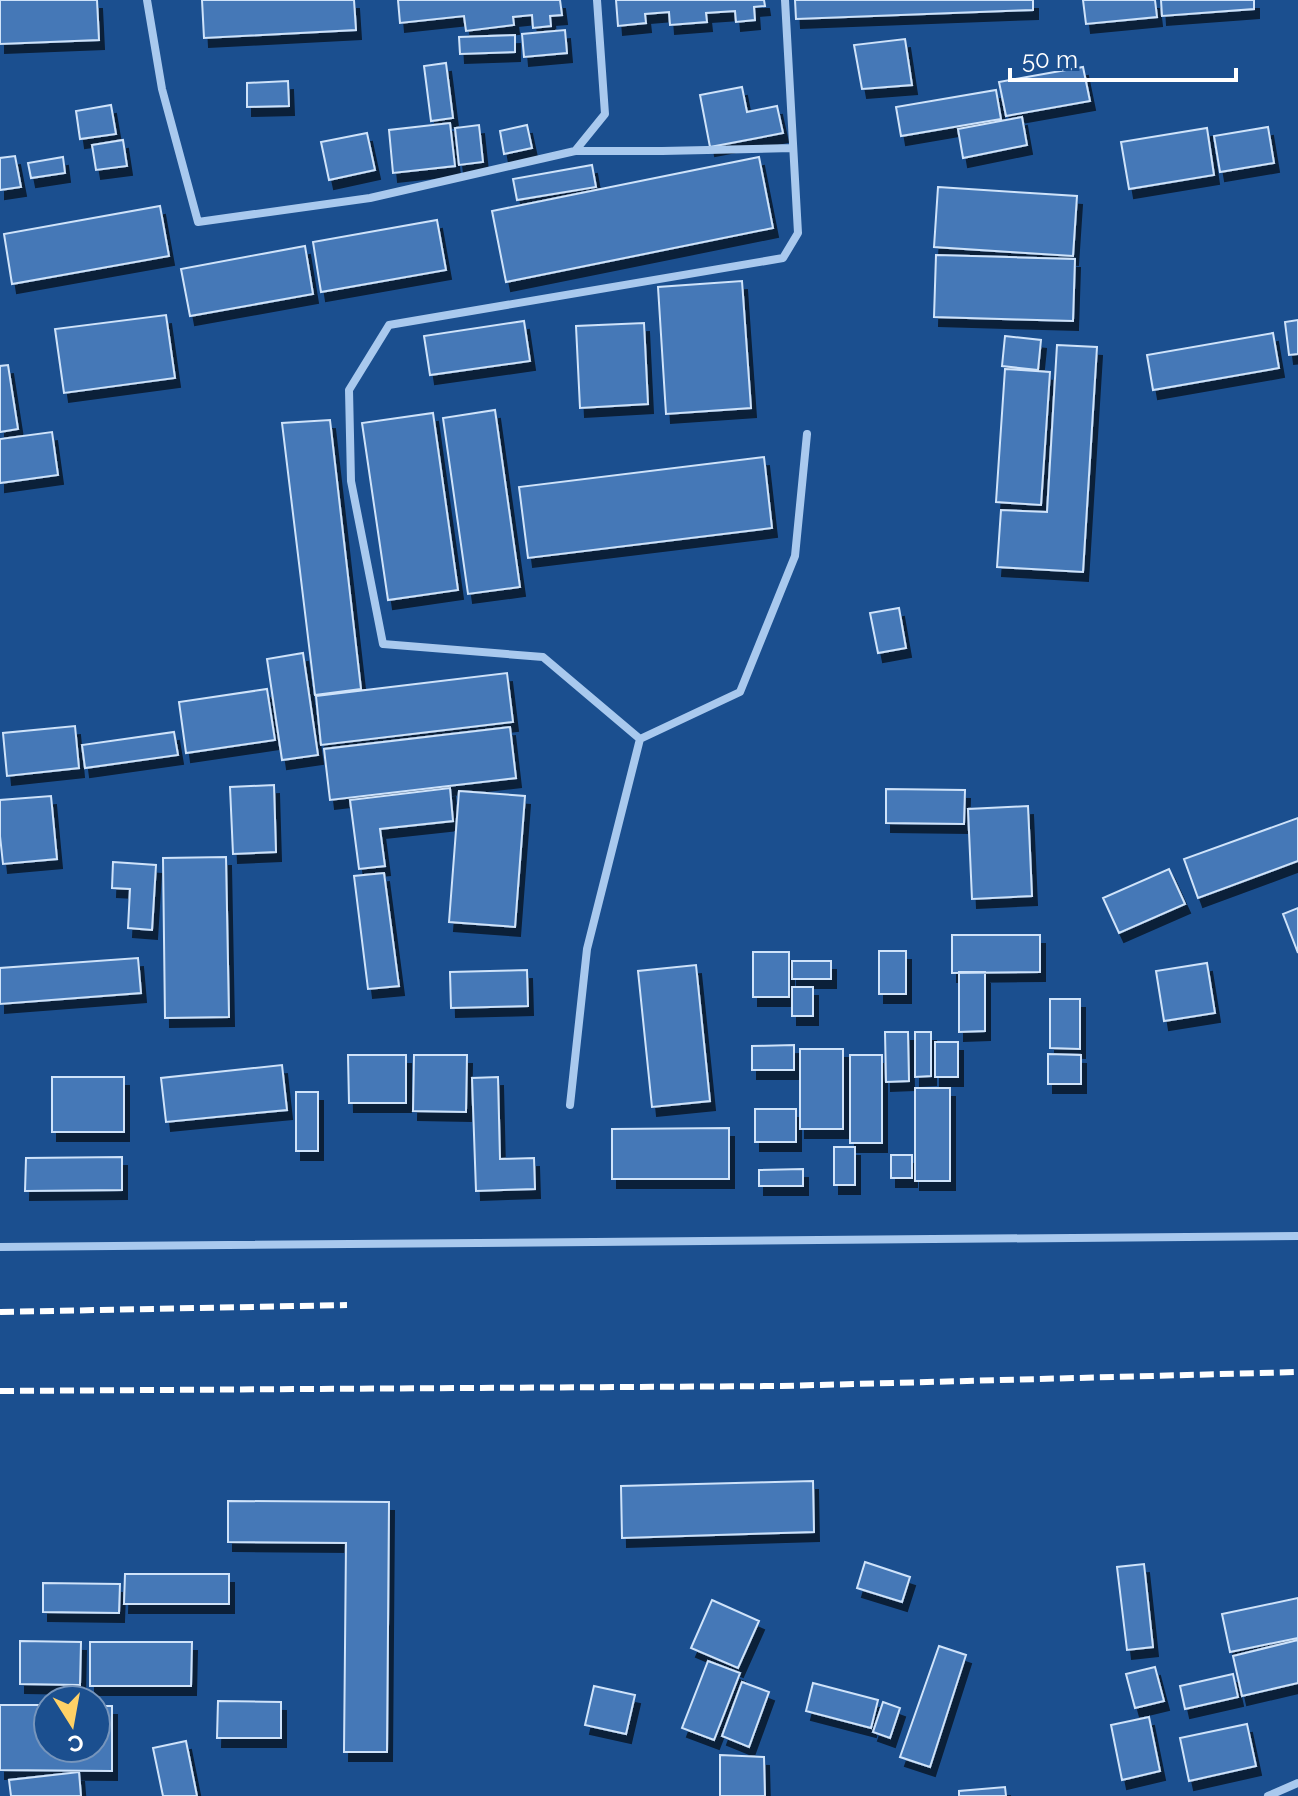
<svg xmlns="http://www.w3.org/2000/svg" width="1298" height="1796" font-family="Raleway,sans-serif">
	<defs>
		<filter id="shadow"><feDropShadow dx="5" dy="9" stdDeviation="0" flood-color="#0009"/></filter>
	</defs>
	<rect width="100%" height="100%" fill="#1b4f8f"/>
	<path fill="#4478b7" stroke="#cfe3fa" stroke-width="2" filter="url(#shadow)" d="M 0,0 L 97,0 L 99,40 L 0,44 Z
		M 202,0 L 354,0 L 356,30 L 204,38 Z
		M 398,0 L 560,0 L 562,15 L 550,16 L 551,26 L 533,28 L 532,15 L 513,17 L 514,25 L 466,31 L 464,16 L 400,23 Z
		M 616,0 L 764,0 L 765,6 L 754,7 L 755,20 L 736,22 L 735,11 L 706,13 L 707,22 L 670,25 L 669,12 L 645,14 L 646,23 L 618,26 Z
		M 795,0 L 1033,0 L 1033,10 L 796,19 Z
		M 1083,0 L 1155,0 L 1157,17 L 1086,24 Z
		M 1161,0 L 1254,0 L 1254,9 L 1162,16 Z
		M 565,30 L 567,53 L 524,57 L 522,34 Z
		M 515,35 L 515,52 L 460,54 L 459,37 Z
		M 905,39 L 912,85 L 862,89 L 854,45 Z
		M 446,63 L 453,118 L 431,121 L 424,66 Z
		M 1083,67 L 1090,101 L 1006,116 L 999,82 Z
		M 288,81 L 289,106 L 247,107 L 247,83 Z
		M 742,87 L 747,112 L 777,106 L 783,133 L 710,147 L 700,95 Z
		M 996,90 L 1001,119 L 901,136 L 896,107 Z
		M 111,105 L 116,134 L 80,139 L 76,111 Z
		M 1022,117 L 1027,145 L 963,158 L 958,129 Z
		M 450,123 L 455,166 L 393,173 L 389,130 Z
		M 479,125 L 483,162 L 459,165 L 455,128 Z
		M 527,125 L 532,148 L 504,154 L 500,131 Z
		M 1268,127 L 1274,163 L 1220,172 L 1214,136 Z
		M 1207,128 L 1214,175 L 1129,189 L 1121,142 Z
		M 367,133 L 375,170 L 329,180 L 321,142 Z
		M 123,140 L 127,166 L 96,170 L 92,145 Z
		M 15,156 L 21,187 L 0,190 L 0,158 Z
		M 63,157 L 65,173 L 31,178 L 28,163 Z
		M 759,157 L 773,228 L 506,282 L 492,211 Z
		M 592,165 L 596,187 L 517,200 L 513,179 Z
		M 938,187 L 1077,196 L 1073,256 L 934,247 Z
		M 160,206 L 169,256 L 12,284 L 4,234 Z
		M 437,220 L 446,270 L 321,292 L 313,242 Z
		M 305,246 L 313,294 L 190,316 L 181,269 Z
		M 936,255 L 1075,259 L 1073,321 L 934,317 Z
		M 742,281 L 751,408 L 666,414 L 658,287 Z
		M 166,315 L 175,378 L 64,393 L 55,329 Z
		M 1298,320 L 1298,354 L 1289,355 L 1285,322 Z
		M 524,321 L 530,361 L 430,375 L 424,336 Z
		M 644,323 L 648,404 L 580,408 L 576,326 Z
		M 1273,333 L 1279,368 L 1153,390 L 1147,355 Z
		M 1005,336 L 1041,340 L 1038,370 L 1002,366 Z
		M 1057,345 L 1097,347 L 1083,572 L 997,567 L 1001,510 L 1047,512 Z
		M 8,365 L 18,429 L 0,432 L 0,366 Z
		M 1005,369 L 1050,372 L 1041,505 L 996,502 Z
		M 495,410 L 520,587 L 468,594 L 443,418 Z
		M 433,413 L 458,590 L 388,600 L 362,423 Z
		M 330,420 L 361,689 L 315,695 L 282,423 Z
		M 52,432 L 58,475 L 0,483 L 0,439 Z
		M 764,457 L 772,528 L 528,558 L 519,487 Z
		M 899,608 L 906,648 L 878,653 L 870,613 Z
		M 303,653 L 318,755 L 282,760 L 267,659 Z
		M 507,673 L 513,722 L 321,745 L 316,696 Z
		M 267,689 L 275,740 L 186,753 L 179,702 Z
		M 75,726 L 79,768 L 7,776 L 3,733 Z
		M 510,727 L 516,778 L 330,800 L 324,749 Z
		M 174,732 L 178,755 L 85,768 L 82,745 Z
		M 274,785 L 276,852 L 233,854 L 230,787 Z
		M 450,788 L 453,821 L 380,829 L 385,866 L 359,869 L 350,800 Z
		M 886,789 L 965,790 L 964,824 L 886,823 Z
		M 459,791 L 525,796 L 515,927 L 449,922 Z
		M 51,796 L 57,859 L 3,864 L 0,836 L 0,800 Z
		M 1028,806 L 1032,896 L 972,899 L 968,809 Z
		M 1298,818 L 1298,861 L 1198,898 L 1184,859 Z
		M 226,857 L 229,1017 L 165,1018 L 163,858 Z
		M 113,862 L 156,865 L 152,930 L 128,928 L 130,889 L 112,888 Z
		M 1169,869 L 1185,904 L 1119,933 L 1103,898 Z
		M 384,873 L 399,986 L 368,989 L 354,876 Z
		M 1298,908 L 1298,953 L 1283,914 Z
		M 952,935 L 1040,935 L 1040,972 L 952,973 Z
		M 879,951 L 906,951 L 906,994 L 879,994 Z
		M 753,952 L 789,952 L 789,997 L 753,997 Z
		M 138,958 L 141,993 L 0,1004 L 0,968 Z
		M 792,961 L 831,961 L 831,979 L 792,979 Z
		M 1207,963 L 1215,1013 L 1164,1021 L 1156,971 Z
		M 696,965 L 710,1101 L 652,1107 L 638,971 Z
		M 527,970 L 528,1006 L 451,1008 L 450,972 Z
		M 959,972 L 985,972 L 985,1031 L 959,1032 Z
		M 792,987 L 813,987 L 813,1016 L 792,1016 Z
		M 1050,999 L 1080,999 L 1080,1049 L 1050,1048 Z
		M 885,1032 L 908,1032 L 909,1081 L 886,1082 Z
		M 915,1032 L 931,1032 L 931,1076 L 915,1077 Z
		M 935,1042 L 958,1042 L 958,1077 L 935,1077 Z
		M 794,1045 L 794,1070 L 752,1070 L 752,1046 Z
		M 800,1049 L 843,1049 L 843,1129 L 800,1129 Z
		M 1048,1054 L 1081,1055 L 1081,1084 L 1048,1084 Z
		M 348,1055 L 406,1055 L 406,1103 L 349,1103 Z
		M 414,1055 L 467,1055 L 466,1112 L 413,1111 Z
		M 850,1055 L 882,1055 L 882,1143 L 850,1143 Z
		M 282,1065 L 287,1110 L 166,1122 L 161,1078 Z
		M 52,1077 L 124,1077 L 124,1132 L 52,1132 Z
		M 498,1077 L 500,1159 L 534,1158 L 535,1189 L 476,1191 L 472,1078 Z
		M 915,1088 L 950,1088 L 950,1181 L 915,1181 Z
		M 296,1092 L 318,1092 L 318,1151 L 296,1151 Z
		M 755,1109 L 796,1109 L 796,1142 L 755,1142 Z
		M 729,1128 L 729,1179 L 612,1179 L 612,1129 Z
		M 834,1147 L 855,1147 L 855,1185 L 834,1185 Z
		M 891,1155 L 912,1155 L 912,1178 L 891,1178 Z
		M 122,1157 L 122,1190 L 25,1191 L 26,1158 Z
		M 803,1169 L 803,1186 L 759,1186 L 759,1170 Z
		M 813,1481 L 814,1532 L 622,1538 L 621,1486 Z
		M 228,1501 L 389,1502 L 387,1752 L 344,1752 L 346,1543 L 228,1542 Z
		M 865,1562 L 910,1577 L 902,1602 L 857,1588 Z
		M 1144,1564 L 1153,1647 L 1127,1650 L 1117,1567 Z
		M 125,1574 L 229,1574 L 229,1604 L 124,1604 Z
		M 43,1583 L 120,1584 L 119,1613 L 43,1612 Z
		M 1298,1598 L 1298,1638 L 1230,1652 L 1222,1614 Z
		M 712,1600 L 759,1621 L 738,1668 L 691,1648 Z
		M 1298,1640 L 1298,1683 L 1242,1696 L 1233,1656 Z
		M 20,1641 L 81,1642 L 80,1685 L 20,1684 Z
		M 90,1642 L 192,1642 L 191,1686 L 90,1686 Z
		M 939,1646 L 966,1655 L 930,1767 L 900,1757 Z
		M 708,1661 L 740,1673 L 714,1740 L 682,1728 Z
		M 1155,1667 L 1164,1701 L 1135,1708 L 1126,1674 Z
		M 1233,1674 L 1238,1697 L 1185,1709 L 1180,1686 Z
		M 742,1682 L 769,1692 L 749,1747 L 722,1736 Z
		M 813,1683 L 878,1700 L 871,1728 L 806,1711 Z
		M 594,1686 L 635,1695 L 626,1734 L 585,1725 Z
		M 218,1701 L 281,1702 L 281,1738 L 217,1738 Z
		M 883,1702 L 900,1708 L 890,1738 L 873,1732 Z
		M 0,1705 L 48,1705 L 48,1748 L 96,1748 L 96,1706 L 112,1706 L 112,1771 L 0,1770 Z
		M 1149,1717 L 1160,1771 L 1122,1780 L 1111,1725 Z
		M 1247,1724 L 1256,1766 L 1189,1781 L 1180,1738 Z
		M 186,1741 L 197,1796 L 163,1796 L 153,1748 Z
		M 720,1755 L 764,1757 L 765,1796 L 720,1796 Z
		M 79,1772 L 81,1796 L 11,1796 L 9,1780 Z
		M 1005,1787 L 1006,1796 L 959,1796 L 959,1791 Z"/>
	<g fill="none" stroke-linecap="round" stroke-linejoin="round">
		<path stroke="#a9c9ee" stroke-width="8" d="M 147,0 L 162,89 L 198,222 L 370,198 L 575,151 L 662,151 L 792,148
			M 575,151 L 605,114 L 597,0
			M 640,739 L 740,692 L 795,556 L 807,434
			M 570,1105 L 587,949 L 640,739 L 543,657 L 383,644 L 351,481 L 349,390 L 389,325 L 783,258 L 798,233 L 785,0
			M 0,1247 L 1298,1236
			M 1268,1796 L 1298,1783"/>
		<path stroke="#fff" stroke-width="6" stroke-dasharray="14 6" stroke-linecap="butt" d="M 0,1312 L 347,1305
			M 0,1391 L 781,1386 L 1298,1372"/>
	</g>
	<g transform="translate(72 1724) rotate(169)"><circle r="38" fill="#1b4f8f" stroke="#7695bc" stroke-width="2"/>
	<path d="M0-6L14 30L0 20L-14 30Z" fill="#ffd166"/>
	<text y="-12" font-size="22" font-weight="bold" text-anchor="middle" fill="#ffffff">С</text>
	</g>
	<path d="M1010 68v12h226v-12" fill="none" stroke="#ffffff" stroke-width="4"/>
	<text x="1022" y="68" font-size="24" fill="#ffffff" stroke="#1b4f8f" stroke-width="6" paint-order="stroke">50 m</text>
</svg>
